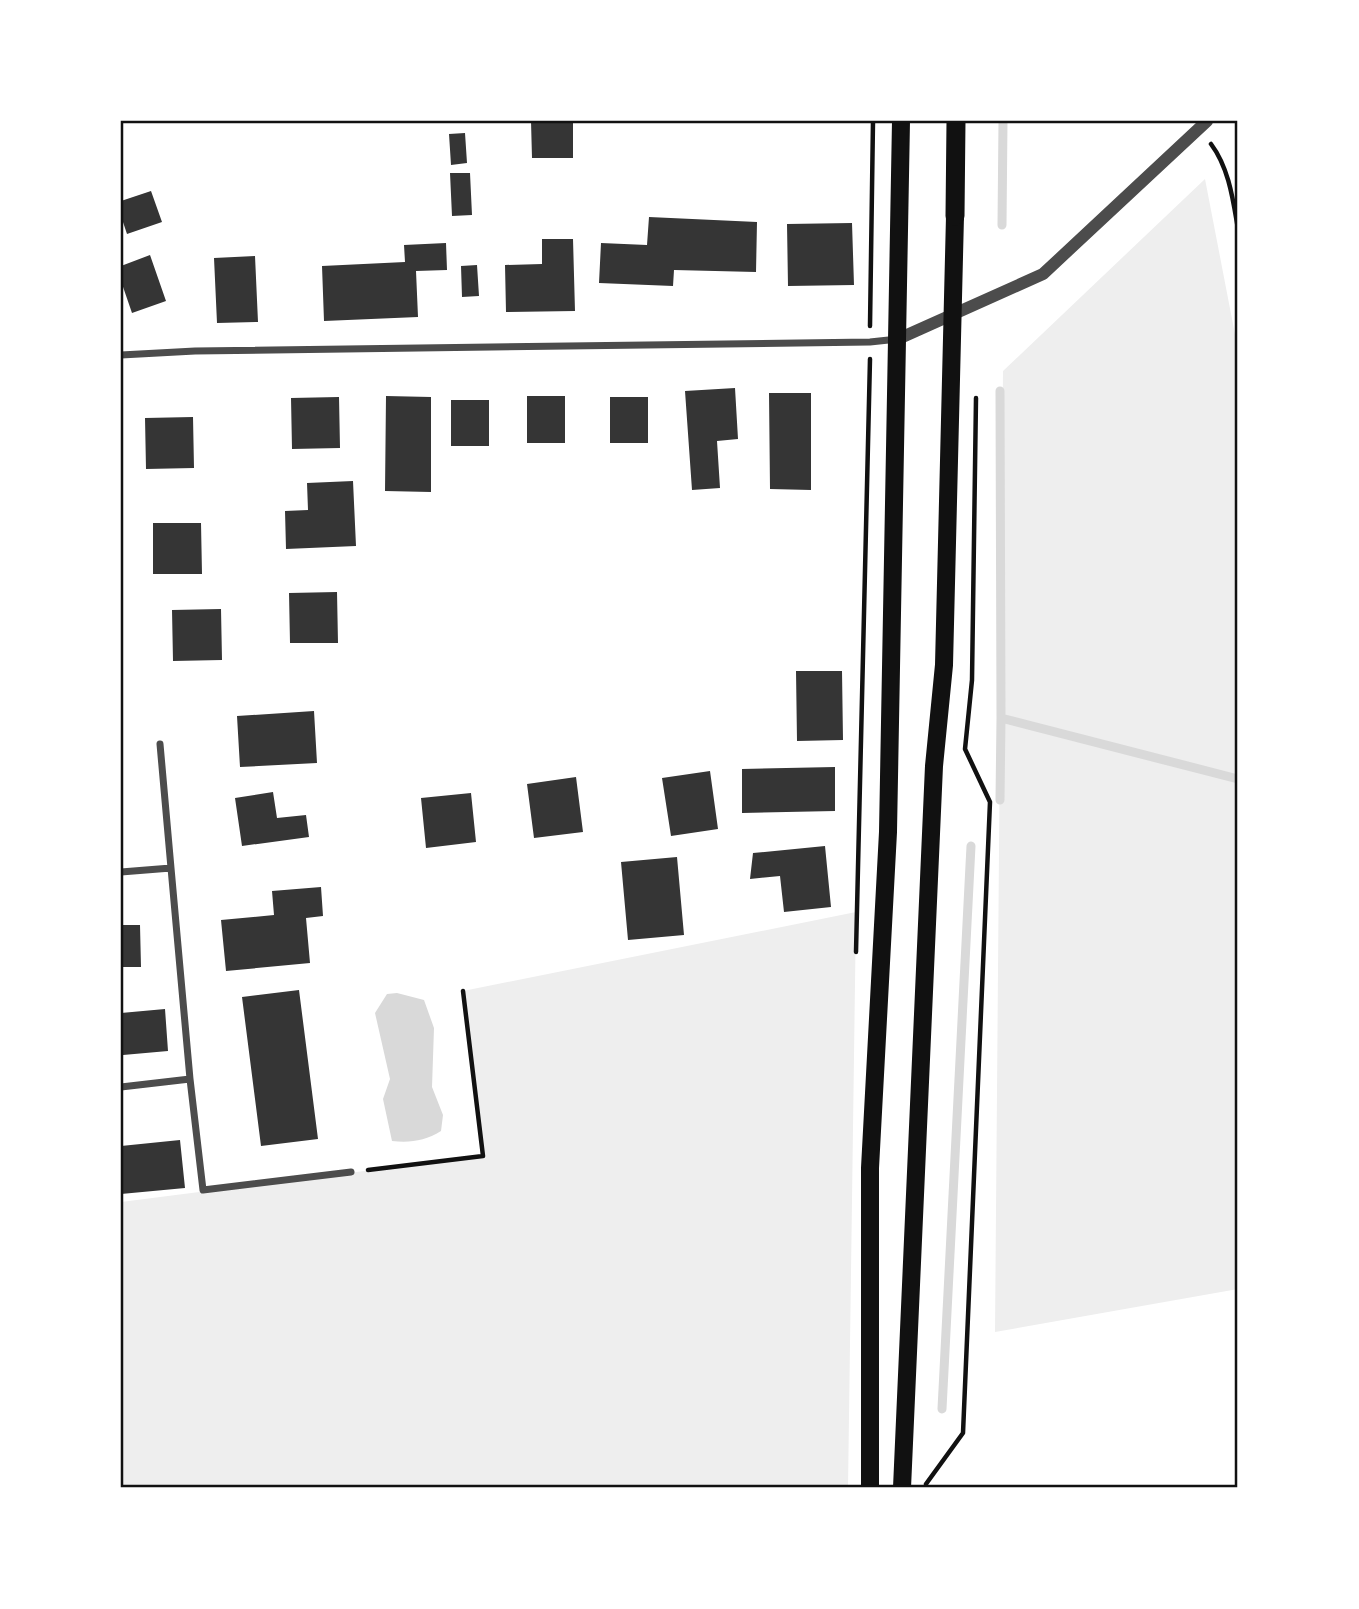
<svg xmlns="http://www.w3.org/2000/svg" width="1359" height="1609" font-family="Figtree,sans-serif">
	<rect width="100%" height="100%" fill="#fff"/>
	<path fill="#eee" d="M 1205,179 L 1238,350 L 1238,1289 L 995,1332 L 1003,371 Z
		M 856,912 L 848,1488 L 121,1488 L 121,1202 L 483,1156 L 463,991 Z"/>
	<path fill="#d9d9d9" d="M 397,993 L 424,1000 L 434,1028 L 432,1087 L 443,1115 L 441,1131 C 425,1141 410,1143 392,1141 L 383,1099 L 390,1079 L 375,1013 L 387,994 Z"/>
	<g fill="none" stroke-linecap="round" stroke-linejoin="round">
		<path stroke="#d9d9d9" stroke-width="9" d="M 1002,225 L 1003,121
			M 1000,391 L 1001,718 L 1238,779
			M 1000,800 L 1001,718
			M 942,1409 L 971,846"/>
	</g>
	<path fill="#353535" d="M 531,121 L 573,121 L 573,158 L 532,158 Z
		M 465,133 L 467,163 L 451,165 L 449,134 Z
		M 450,173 L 470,173 L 472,215 L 452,216 Z
		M 151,191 L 162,222 L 127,234 L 121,216 L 121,201 Z
		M 649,217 L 757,222 L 756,272 L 674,270 L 673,286 L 599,283 L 601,243 L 647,245 Z
		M 852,223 L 854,285 L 788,286 L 787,224 Z
		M 542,239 L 573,239 L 575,311 L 506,312 L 505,265 L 542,264 Z
		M 446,243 L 447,270 L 416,271 L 418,317 L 324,321 L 322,266 L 405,262 L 404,245 Z
		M 150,255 L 166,301 L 132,313 L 121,281 L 121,266 Z
		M 255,256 L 258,322 L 217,323 L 214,258 Z
		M 477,265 L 479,296 L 462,297 L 461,266 Z
		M 735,388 L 738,439 L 717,441 L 720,488 L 692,490 L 685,391 Z
		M 769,393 L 811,393 L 811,490 L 770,489 Z
		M 386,396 L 431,397 L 431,492 L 385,491 Z
		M 527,396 L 565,396 L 565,443 L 527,443 Z
		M 339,397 L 340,448 L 292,449 L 291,398 Z
		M 610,397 L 648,397 L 648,443 L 610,443 Z
		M 451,400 L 489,400 L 489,446 L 451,446 Z
		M 193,417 L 194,468 L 146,469 L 145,418 Z
		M 353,481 L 356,546 L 286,549 L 285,511 L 308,510 L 307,483 Z
		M 153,523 L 201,523 L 202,574 L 153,574 Z
		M 337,592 L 338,643 L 290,643 L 289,593 Z
		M 221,609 L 222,660 L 173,661 L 172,610 Z
		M 796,671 L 842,671 L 843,740 L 797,741 Z
		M 314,711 L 317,763 L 240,767 L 237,716 Z
		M 835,767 L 835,811 L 742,813 L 742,769 Z
		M 710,771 L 718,829 L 671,836 L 662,778 Z
		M 576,777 L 583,832 L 534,838 L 527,784 Z
		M 273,792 L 277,818 L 306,815 L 309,837 L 242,846 L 235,798 Z
		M 471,793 L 476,842 L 426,848 L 421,798 Z
		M 825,846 L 831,907 L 784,912 L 780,876 L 750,879 L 753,853 Z
		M 677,857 L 684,935 L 628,940 L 621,862 Z
		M 321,887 L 323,916 L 306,918 L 310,963 L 226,971 L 221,920 L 274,915 L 272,891 Z
		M 121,925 L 140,925 L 141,967 L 121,967 Z
		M 299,990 L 318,1139 L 261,1146 L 242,997 Z
		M 165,1009 L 168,1051 L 123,1055 L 121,1013 Z
		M 180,1140 L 185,1188 L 121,1194 L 121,1146 Z"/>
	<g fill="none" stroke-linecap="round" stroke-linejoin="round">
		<path stroke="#111" stroke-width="4.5" d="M 1211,144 C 1229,168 1233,200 1238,229
			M 870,326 L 873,121
			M 856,952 L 870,359
			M 368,1170 L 483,1156 L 463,991
			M 926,1484 L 963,1433 L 990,802 L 965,749 L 972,680 L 976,398"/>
		<path stroke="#4c4c4c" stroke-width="7" d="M 121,355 L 195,351 L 870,342 L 898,339
			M 160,744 L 171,868
			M 121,872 L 171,868 L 190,1079 L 121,1087
			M 190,1079 L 203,1190 L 351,1172"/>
		<path stroke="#4c4c4c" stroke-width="12" d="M 898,339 L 1043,274 L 1207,121"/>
		<path stroke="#111" stroke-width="18" d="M 870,1488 L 870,1168 L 888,832 L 901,121
			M 902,1488 L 934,766 L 944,665 L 955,216"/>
		<path stroke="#111" stroke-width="19" d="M 955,216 L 956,121"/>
	</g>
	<rect width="1359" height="1609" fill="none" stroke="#ffffff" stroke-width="245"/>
	<rect x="122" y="122" width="1114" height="1364" fill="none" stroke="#111" stroke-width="2.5"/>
</svg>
